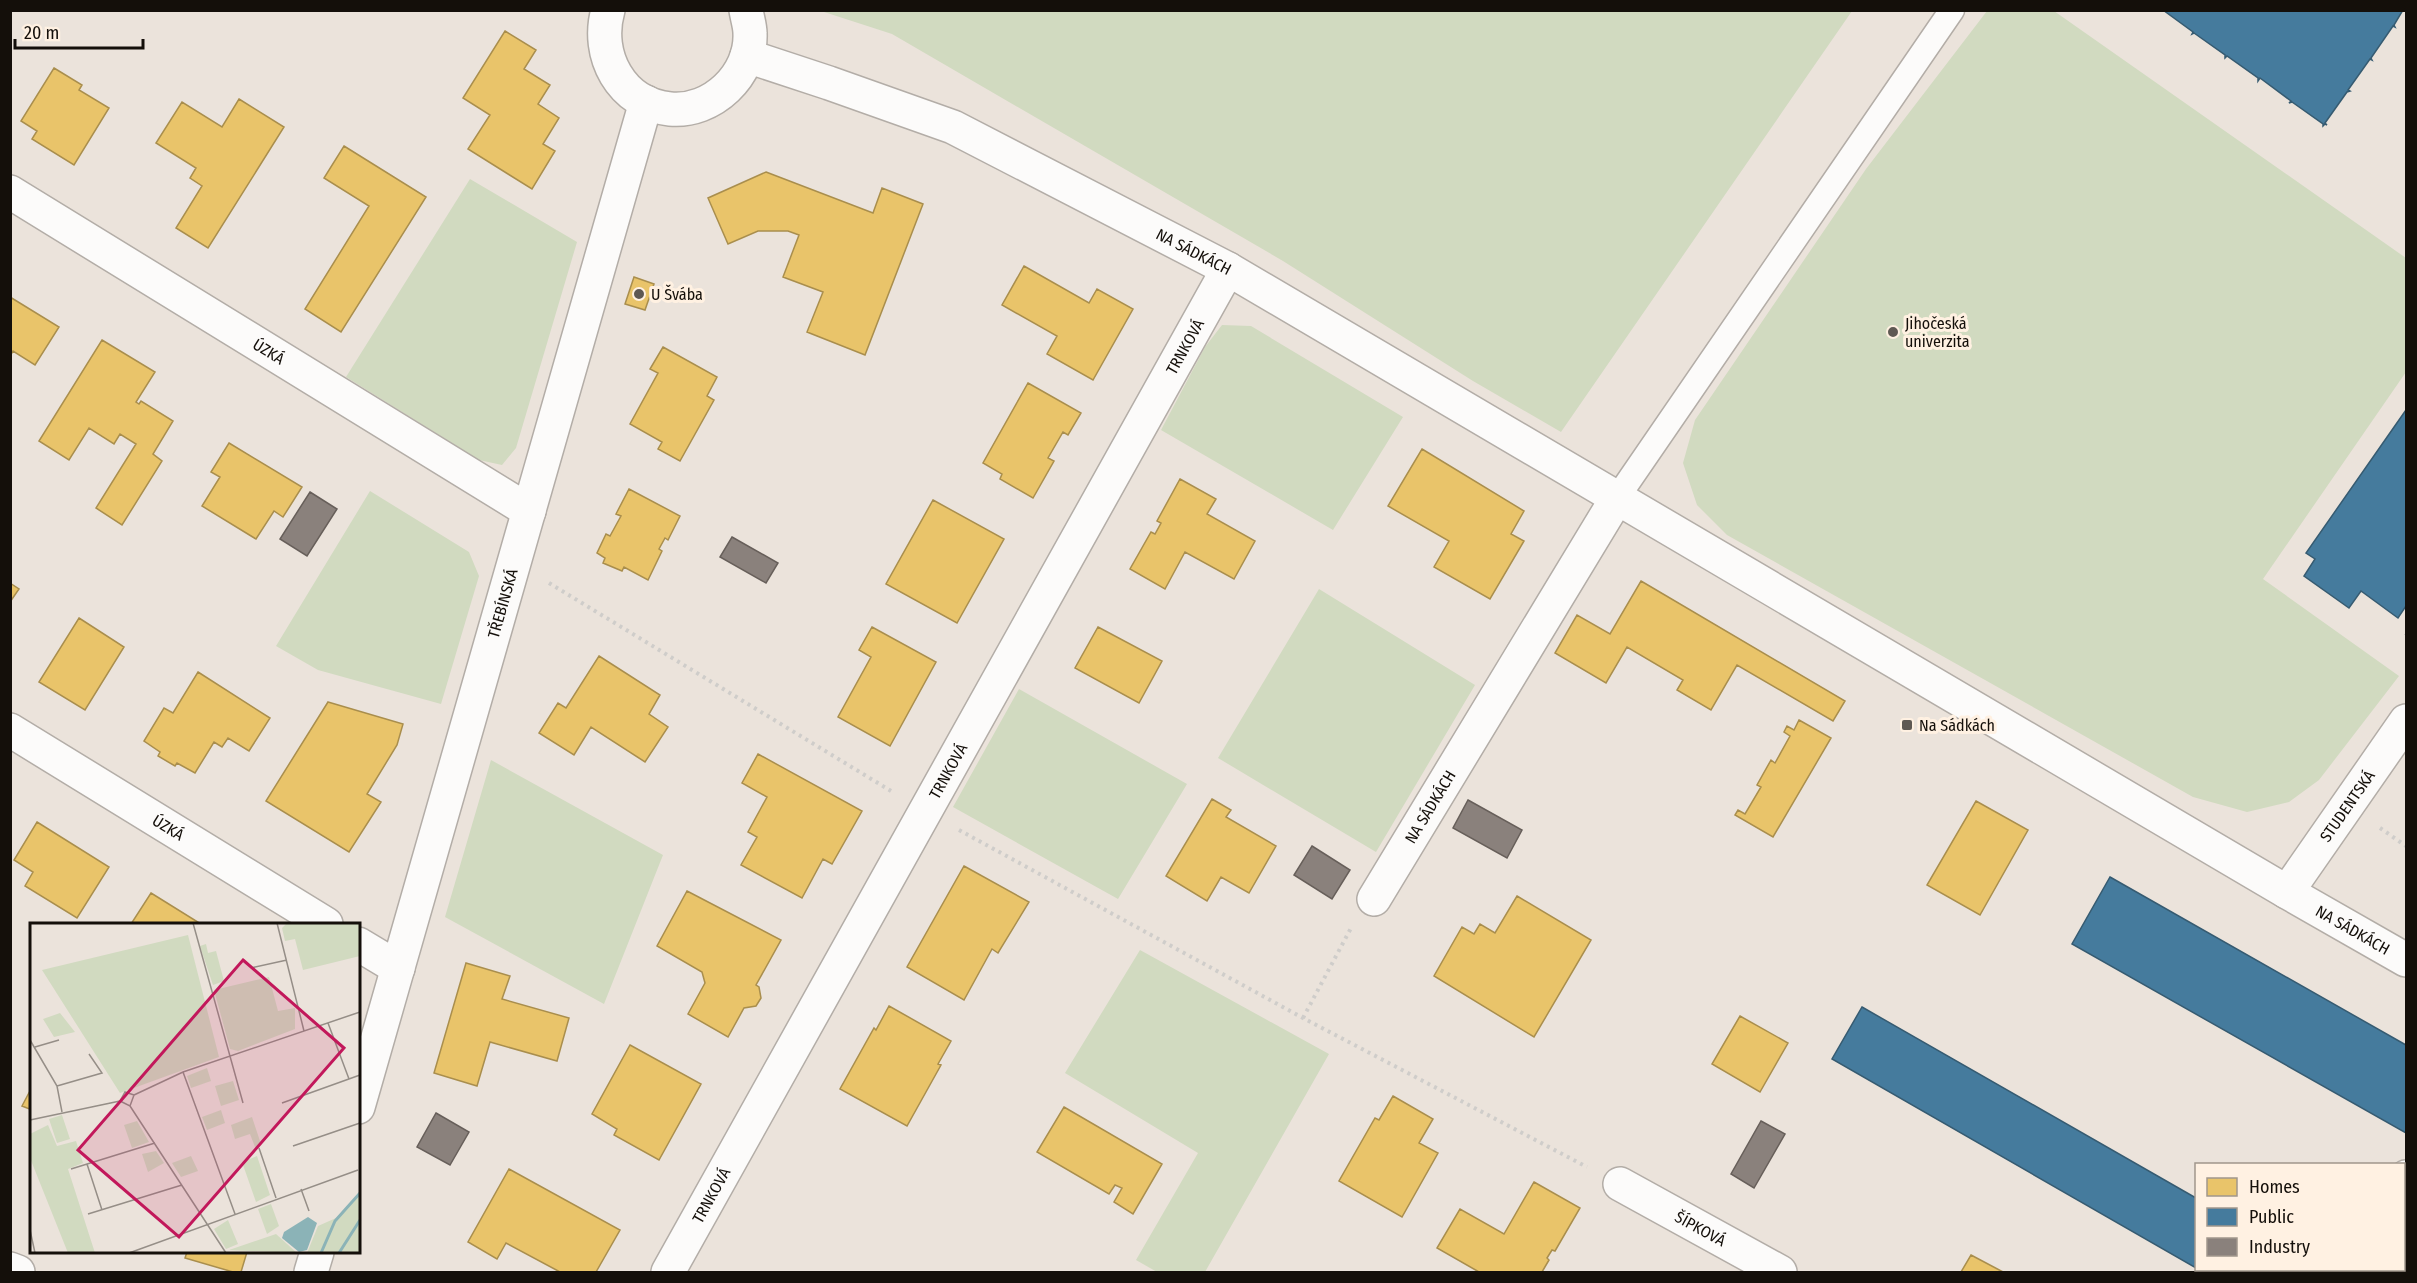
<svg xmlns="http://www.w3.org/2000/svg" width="2417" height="1283" font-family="'Fira Sans Condensed',sans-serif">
	<rect width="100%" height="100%" fill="#ebe3db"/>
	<path fill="#d1dac0" d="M 821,11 L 1852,11 L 1561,432 L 1473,381 L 1283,261 L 892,34 Z
		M 1987,11 L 2054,11 L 2406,258 L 2406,372 L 2263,579 L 2399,676 L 2319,780 L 2289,802 L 2247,812 L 2193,797 L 1727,535 L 1697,505 L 1683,463 L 1695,420 L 1866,169 Z
		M 470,179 L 577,242 L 516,448 L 502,465 L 479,460 L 346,377 Z
		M 1222,325 L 1251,326 L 1403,417 L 1333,530 L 1161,430 L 1205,347 Z
		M 370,491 L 469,552 L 479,576 L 441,704 L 318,670 L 276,646 Z
		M 1319,589 L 1475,685 L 1376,852 L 1218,758 Z
		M 1019,689 L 1187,784 L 1118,899 L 953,807 Z
		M 491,760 L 663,855 L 604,1004 L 445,917 Z
		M 1140,950 L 1329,1054 L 1205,1272 L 1157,1272 L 1136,1260 L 1198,1153 L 1065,1073 Z"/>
	<path fill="#e9c46a" stroke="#a98e4d" stroke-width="1.5" d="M 505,31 L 536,50 L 524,69 L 550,85 L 538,104 L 559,118 L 543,144 L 555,151 L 532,189 L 468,149 L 490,115 L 463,98 Z
		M 54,68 L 82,85 L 79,90 L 109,108 L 74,165 L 32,139 L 37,131 L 21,121 Z
		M 239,99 L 284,127 L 208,248 L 176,228 L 202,186 L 190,178 L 196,168 L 156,143 L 182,102 L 222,127 Z
		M 344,146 L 426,197 L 341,332 L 305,309 L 369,206 L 324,178 Z
		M 766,172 L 873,213 L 882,188 L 923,204 L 865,355 L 807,332 L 823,292 L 783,277 L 799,235 L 788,231 L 758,231 L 728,244 L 708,198 Z
		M 1024,266 L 1089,303 L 1097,289 L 1133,309 L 1093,380 L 1047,354 L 1057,336 L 1002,305 Z
		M 634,277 L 654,284 L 645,310 L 625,304 Z
		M 10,297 L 59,327 L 35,365 L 13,351 L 10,356 Z
		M 102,340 L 155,372 L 136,402 L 139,404 L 141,401 L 173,421 L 153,454 L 162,461 L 122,525 L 96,508 L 136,444 L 120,434 L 114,444 L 89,428 L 69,460 L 39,441 Z
		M 663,347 L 717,377 L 707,396 L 714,400 L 680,461 L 658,449 L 662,442 L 630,424 L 658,373 L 650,369 Z
		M 1028,383 L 1081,413 L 1068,435 L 1063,432 L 1048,458 L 1054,461 L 1033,498 L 1000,479 L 1002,474 L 983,463 Z
		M 229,443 L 302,487 L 283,517 L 274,511 L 256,539 L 202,506 L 220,477 L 211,472 Z
		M 1422,449 L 1524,511 L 1511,534 L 1524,541 L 1490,599 L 1434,567 L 1449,541 L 1388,506 Z
		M 1180,479 L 1216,499 L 1207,514 L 1255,541 L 1234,579 L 1185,552 L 1165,589 L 1130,569 L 1151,532 L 1155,534 L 1161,523 L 1157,521 Z
		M 629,489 L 680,516 L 668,540 L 665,538 L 659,549 L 662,551 L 648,580 L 624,567 L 622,571 L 603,563 L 605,558 L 597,553 L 606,534 L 610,536 L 621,516 L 616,514 Z
		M 933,500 L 1004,539 L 957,623 L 886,584 Z
		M 1641,581 L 1845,701 L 1833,721 L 1737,665 L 1711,710 L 1677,690 L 1683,680 L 1627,647 L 1606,683 L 1555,653 L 1577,615 L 1610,634 Z
		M 10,583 L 19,589 L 10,602 Z
		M 79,618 L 124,647 L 85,710 L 39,682 Z
		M 872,627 L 936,662 L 890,746 L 838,717 L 871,657 L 859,650 Z
		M 1098,627 L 1162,661 L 1139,703 L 1075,668 Z
		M 599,656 L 660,695 L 649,714 L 668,727 L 645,762 L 591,727 L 574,755 L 539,733 L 558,703 L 566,708 Z
		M 198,672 L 270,718 L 249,751 L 228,738 L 222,747 L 214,742 L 195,773 L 177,763 L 175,766 L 158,756 L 160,752 L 144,741 L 164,708 L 173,713 Z
		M 328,702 L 403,724 L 397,745 L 367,794 L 381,802 L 349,852 L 266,801 Z
		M 1799,720 L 1831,738 L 1773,837 L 1735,815 L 1738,810 L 1745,814 L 1761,787 L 1757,785 L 1771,760 L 1775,763 L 1790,736 L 1784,732 L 1787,726 L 1794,730 Z
		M 758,754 L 862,811 L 832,864 L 823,859 L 802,898 L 741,865 L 757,837 L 748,832 L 767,797 L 742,783 Z
		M 1212,799 L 1231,810 L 1226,817 L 1276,846 L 1249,893 L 1221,877 L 1207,901 L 1166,876 Z
		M 1976,801 L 2028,830 L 1980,915 L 1927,885 Z
		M 37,822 L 109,867 L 77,918 L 25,886 L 33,872 L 14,860 Z
		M 964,866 L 1029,902 L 998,953 L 992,949 L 964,1000 L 907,967 Z
		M 687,891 L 781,940 L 756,985 L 759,987 L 761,998 L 756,1006 L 744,1008 L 728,1037 L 688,1014 L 705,983 L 702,972 L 657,946 Z
		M 151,893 L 201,924 L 131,924 Z
		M 1517,896 L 1591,940 L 1534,1037 L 1434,976 L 1462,927 L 1474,934 L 1480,924 L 1495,933 Z
		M 466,963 L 510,976 L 502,999 L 569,1018 L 557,1061 L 490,1042 L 477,1086 L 434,1073 Z
		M 889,1006 L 951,1041 L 938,1064 L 941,1065 L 907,1126 L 840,1089 L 874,1028 L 876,1030 Z
		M 1740,1016 L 1788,1043 L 1760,1092 L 1712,1064 Z
		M 630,1045 L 701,1084 L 659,1160 L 614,1135 L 617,1129 L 592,1114 Z
		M 32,1087 L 32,1110 L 22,1106 Z
		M 1393,1096 L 1433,1119 L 1419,1143 L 1438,1153 L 1402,1217 L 1339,1181 L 1375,1118 L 1379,1120 Z
		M 1064,1107 L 1162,1164 L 1133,1214 L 1114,1202 L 1122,1188 L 1115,1185 L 1109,1194 L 1037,1152 Z
		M 509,1169 L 620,1230 L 596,1272 L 560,1272 L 506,1243 L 497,1259 L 468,1242 Z
		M 1534,1182 L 1580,1208 L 1555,1251 L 1552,1250 L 1547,1258 L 1549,1260 L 1542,1272 L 1479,1272 L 1437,1248 L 1460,1209 L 1504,1234 Z
		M 187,1252 L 247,1252 L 241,1272 L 233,1272 L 185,1258 Z
		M 1971,1255 L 2003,1272 L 1961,1272 Z"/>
	<path fill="#457b9d" stroke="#365b71" stroke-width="1.5" d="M 2163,10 L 2403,10 L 2394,25 L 2395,27 L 2393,26 L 2371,58 L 2372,60 L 2370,59 L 2348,90 L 2350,91 L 2347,92 L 2325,123 L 2327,125 L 2325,124 L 2323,126 L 2323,124 L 2292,102 L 2289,103 L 2291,101 L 2260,78 L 2258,81 L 2258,78 L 2227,56 L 2225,58 L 2225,55 L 2194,33 L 2192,34 L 2193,32 Z
		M 2406,410 L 2406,606 L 2398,618 L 2361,591 L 2349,608 L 2304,576 L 2315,559 L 2306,553 Z
		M 2110,877 L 2406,1045 L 2406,1133 L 2072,944 Z
		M 1862,1007 L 2196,1198 L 2196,1268 L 1832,1059 Z
		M 2198,1270 L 2321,1270 L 2325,1272 L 2204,1272 Z"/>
	<path fill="#8a817c" stroke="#675f5a" stroke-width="1.5" d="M 310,492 L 337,509 L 307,556 L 280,539 Z
		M 732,537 L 778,563 L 766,583 L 720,557 Z
		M 1468,800 L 1522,830 L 1507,858 L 1453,828 Z
		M 1312,846 L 1350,870 L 1332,899 L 1294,875 Z
		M 436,1113 L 469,1132 L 450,1165 L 417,1147 Z
		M 1761,1121 L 1785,1134 L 1754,1188 L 1731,1174 Z
		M 2404,1243 L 2406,1244 L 2406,1266 L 2404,1264 Z
		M 2404,1264 L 2406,1266 L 2406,1272 L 2385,1272 L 2386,1270 L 2404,1270 Z"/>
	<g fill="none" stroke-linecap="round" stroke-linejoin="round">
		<g stroke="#b3ada7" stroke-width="27">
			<path id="service" d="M 1617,498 L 1952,10"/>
		</g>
		<g stroke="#b3ada7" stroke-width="36">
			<g id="minor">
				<path d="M 608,10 C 595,55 621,104 670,109 C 712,113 752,75 750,33 C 750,26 747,17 746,10"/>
				<path id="s1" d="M 747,56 L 829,83 L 953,127 L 1228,269 L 2287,892 L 2406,960"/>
				<path id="s2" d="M 10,192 L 529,511"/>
				<path id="s3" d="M 10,730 L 326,924"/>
				<path id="s4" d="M 2287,892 L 2406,721"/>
				<path id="s5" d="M 1374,899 L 1617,498"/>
				<path d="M 358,944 L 398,968"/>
				<path id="s6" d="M 358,1107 L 646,102"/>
				<path d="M 2404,1183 L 2406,1177"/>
				<path id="s7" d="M 1620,1184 L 1780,1272"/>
				<path d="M 10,1269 L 18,1272"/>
				<path d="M 311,1272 L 317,1252"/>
				<path id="s8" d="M 668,1272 L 1228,269"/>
				<path d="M 2354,1272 L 2356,1270"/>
			</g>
		</g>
		<path stroke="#cfcdca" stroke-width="4" stroke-dasharray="3 4.5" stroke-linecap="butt" d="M 549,583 L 891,791
			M 2406,634 L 2406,635
			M 2380,828 L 2406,846
			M 959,830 L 1303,1018 L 1587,1167
			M 1303,1018 L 1351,928"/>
		<use href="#service" stroke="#fcfbfa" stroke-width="24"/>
		<use href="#minor" stroke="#fcfbfa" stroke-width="33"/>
	</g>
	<g fill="#5f5953" stroke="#fff1e2" stroke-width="2">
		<circle cx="639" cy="294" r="6"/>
		<circle cx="1893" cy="332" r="6"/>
		<rect x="1901" y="719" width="12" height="12" rx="3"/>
	</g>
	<g text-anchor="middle" stroke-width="6" stroke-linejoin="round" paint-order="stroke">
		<g font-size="16" fill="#140f0a" stroke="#fff1e2">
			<text dy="6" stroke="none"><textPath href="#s1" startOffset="489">NA SÁDKÁCH</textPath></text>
			<text dy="6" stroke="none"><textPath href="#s8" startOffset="1060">TRNKOVÁ</textPath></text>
			<text dy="6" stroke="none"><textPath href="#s2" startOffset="304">ÚZKÁ</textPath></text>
			<text dy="6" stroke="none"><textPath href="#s6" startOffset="524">TŘEBÍNSKÁ</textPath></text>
			<text dy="6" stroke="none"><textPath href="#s8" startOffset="574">TRNKOVÁ</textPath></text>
			<text dy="6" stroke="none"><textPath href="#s4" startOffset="105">STUDENTSKÁ</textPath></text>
			<text dy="6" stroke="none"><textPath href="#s5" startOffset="108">NA SÁDKÁCH</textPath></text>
			<text dy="6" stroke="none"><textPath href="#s3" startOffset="186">ÚZKÁ</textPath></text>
			<text dy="6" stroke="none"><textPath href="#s1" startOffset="1832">NA SÁDKÁCH</textPath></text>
			<text dy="6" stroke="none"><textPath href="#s8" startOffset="88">TRNKOVÁ</textPath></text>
			<text dy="6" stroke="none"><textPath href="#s7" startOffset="92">ŠÍPKOVÁ</textPath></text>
		</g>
		<g font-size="16" fill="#140f0a" stroke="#fff1e2" text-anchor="start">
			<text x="651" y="300">U Švába</text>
			<text x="1905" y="329">Jihočeská<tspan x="1905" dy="18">univerzita</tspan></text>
			<text x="1919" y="731">Na Sádkách</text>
		</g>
	</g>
	<g transform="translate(30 923)">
		<rect width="330" height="330" fill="#ebe3db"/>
		<path d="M 257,0 L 330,0 L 330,33 L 273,47 L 265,16 L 255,18 L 252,5 ZM 158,12 L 189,134 L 90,170 L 12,47 ZM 176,21 L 178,30 L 186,28 L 194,58 L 183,62 L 170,23 ZM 239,54 L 248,88 L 265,85 L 265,106 L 208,128 L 200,126 L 184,67 ZM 30,90 L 45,109 L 24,114 L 13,96 ZM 177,145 L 181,158 L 161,165 L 157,153 ZM 203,158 L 209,177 L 191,183 L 185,163 ZM 191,187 L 195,200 L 177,207 L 172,194 ZM 32,192 L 40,216 L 27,220 L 19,196 ZM 222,194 L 231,221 L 225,224 L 220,211 L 205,216 L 201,202 ZM 107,198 L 119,219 L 102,225 L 94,202 ZM 18,202 L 27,223 L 46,218 L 53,240 L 38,246 L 65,330 L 38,330 L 0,235 L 0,211 ZM 126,228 L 134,240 L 118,249 L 112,231 ZM 161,233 L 168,248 L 151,254 L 142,240 ZM 227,233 L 240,272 L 226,279 L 212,239 ZM 330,270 L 330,330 L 277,330 L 288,303 L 306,295 ZM 241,281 L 249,303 L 237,311 L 228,286 ZM 198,297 L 208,321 L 196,326 L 184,306 ZM 246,311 L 267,330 L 199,327 Z" fill="#d1dac0"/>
		<path d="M 278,294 L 287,300 L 277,327 L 269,329 L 252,315 L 254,309 Z" fill="#8bb3b7"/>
		<path fill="none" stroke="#8bb3b7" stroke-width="3" d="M 291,330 L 305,298 L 330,270M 309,330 L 330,297"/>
		<path fill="none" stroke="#958e87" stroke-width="1.5" d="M 163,0 L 213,180M 247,0 L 274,108M 221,45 L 257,37M 298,100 L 319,156M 0,117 L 27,163 L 32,189M 5,124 L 29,117M 153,149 L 205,291M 27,163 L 72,150 L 59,131M 104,172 L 153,149 L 330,89M 90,178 L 100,183 L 104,172M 90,178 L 95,169 L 104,172M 252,180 L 330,152M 100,183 L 196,330M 0,197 L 90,178M 263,223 L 330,200M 229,225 L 246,275M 57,241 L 72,287M 41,246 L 125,220M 271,266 L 279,288M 58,291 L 152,262M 0,307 L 5,330M 99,330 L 328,247"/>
		<path fill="#c2185b" fill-opacity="0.15" stroke="#c2185b" stroke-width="3" d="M 213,37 L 314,125 L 149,314 L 48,227 Z"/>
		<rect width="330" height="330" fill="none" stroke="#140f0a" stroke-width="3"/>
	</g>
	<rect width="2417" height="1283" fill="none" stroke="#140f0a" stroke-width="24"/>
	<rect x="2195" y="1163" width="210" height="108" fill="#fff1e2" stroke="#a1978c" stroke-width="1.5"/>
	<rect x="2207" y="1178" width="30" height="18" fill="#e9c46a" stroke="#a1978c" stroke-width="1.5"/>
	<text x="2249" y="1193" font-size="18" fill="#140f0a">Homes</text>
	<rect x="2207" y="1208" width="30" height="18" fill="#457b9d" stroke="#a1978c" stroke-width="1.5"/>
	<text x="2249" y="1223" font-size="18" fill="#140f0a">Public</text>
	<rect x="2207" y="1238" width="30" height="18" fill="#8a817c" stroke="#a1978c" stroke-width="1.5"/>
	<text x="2249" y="1253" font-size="18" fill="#140f0a">Industry</text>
	<path d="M15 39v9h128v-9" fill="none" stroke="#140f0a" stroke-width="3"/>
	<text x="24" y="39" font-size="18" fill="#140f0a" stroke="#fff1e2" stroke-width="4.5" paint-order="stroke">20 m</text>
</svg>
